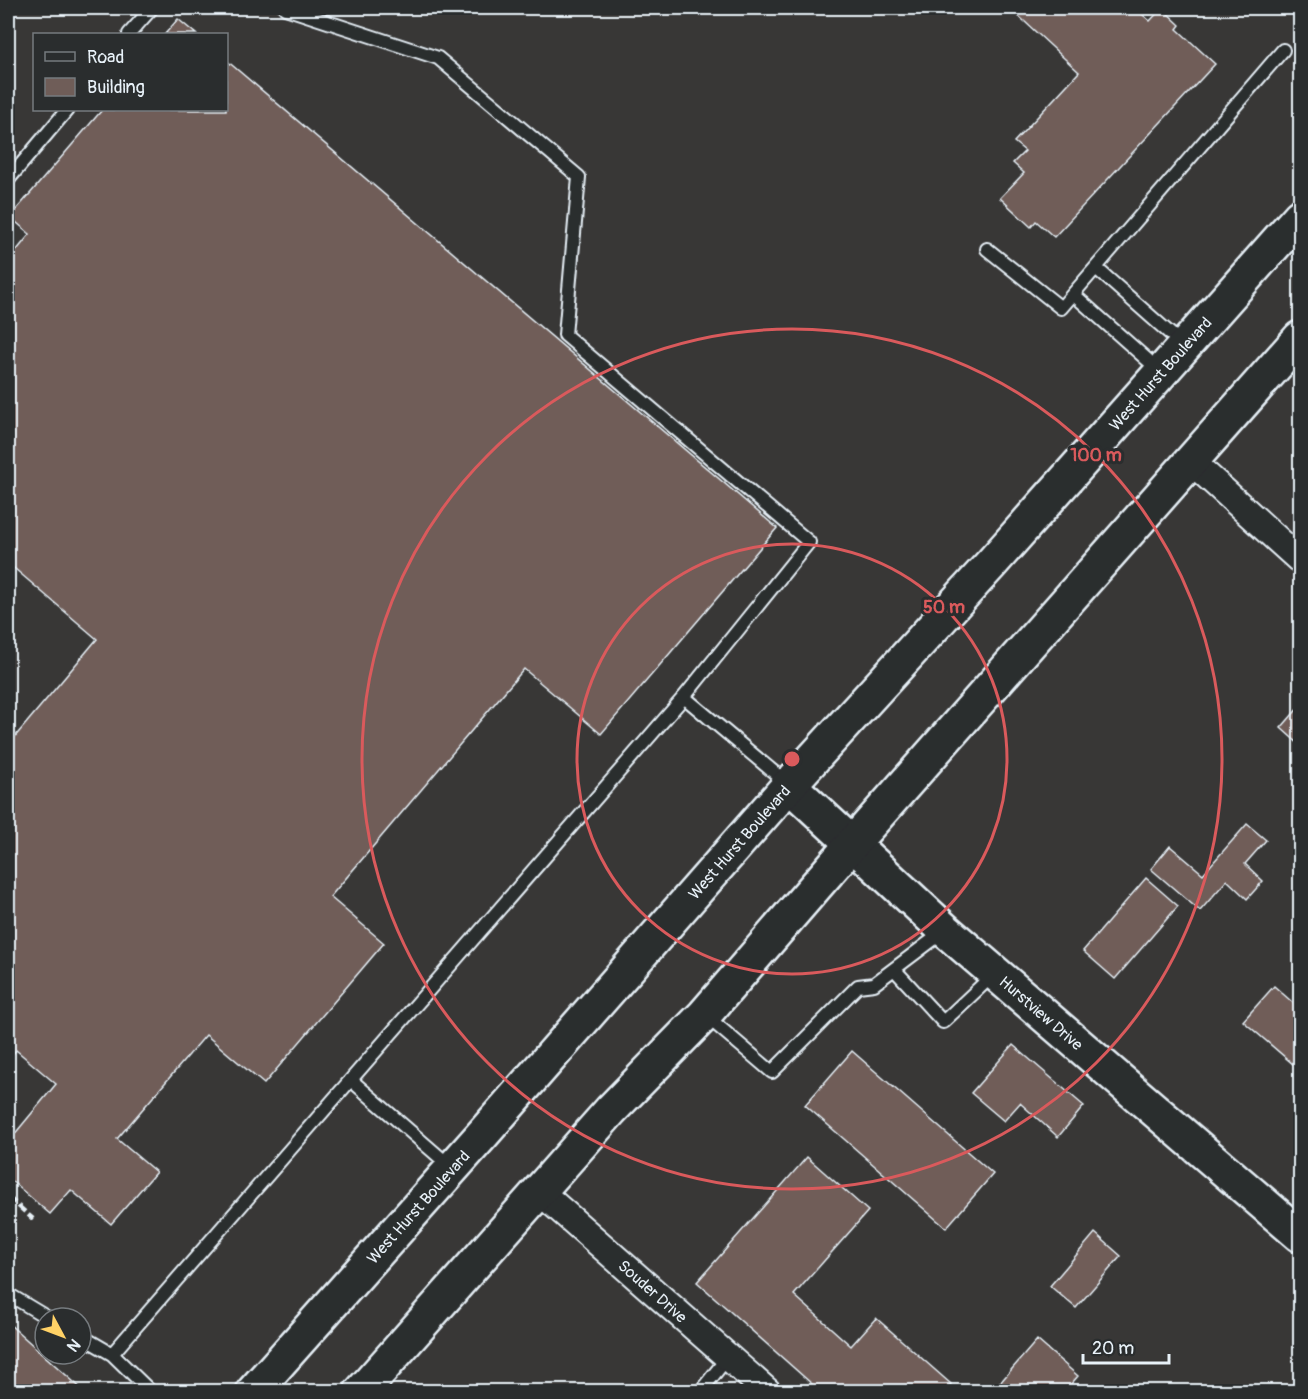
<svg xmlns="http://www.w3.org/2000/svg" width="1308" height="1399" font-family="Pangolin,sans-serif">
	<rect width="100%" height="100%" fill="#383736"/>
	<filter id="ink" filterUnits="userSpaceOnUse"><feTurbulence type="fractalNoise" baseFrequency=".0167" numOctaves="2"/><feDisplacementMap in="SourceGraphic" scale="12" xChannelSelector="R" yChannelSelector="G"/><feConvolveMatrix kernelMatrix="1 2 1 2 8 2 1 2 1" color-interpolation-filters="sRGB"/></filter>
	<g filter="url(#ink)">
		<path fill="#6f5d58" stroke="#e8f1f8" stroke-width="1.5" d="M 1010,8 L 1135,8 L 1150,21 L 1162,8 L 1180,25 L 1177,29 L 1215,64 L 1054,237 L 1036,221 L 1031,227 L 1000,198 L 1024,173 L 1013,163 L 1025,151 L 1014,142 L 1079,72 Z
			M 178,19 L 196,34 L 165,34 Z
			M 226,60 L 777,528 L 601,734 L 524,669 L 330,897 L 384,943 L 264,1084 L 206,1035 L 117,1139 L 156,1172 L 111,1224 L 71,1190 L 50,1214 L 8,1178 L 8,1142 L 56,1084 L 16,1050 L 8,1060 L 8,745 L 97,639 L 8,563 L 8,261 L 30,234 L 10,217 L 102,110 L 226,110 Z
			M 1300,706 L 1300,745 L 1281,728 Z
			M 1247,824 L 1266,840 L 1245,864 L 1263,881 L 1247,899 L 1227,880 L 1200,911 L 1151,869 L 1170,846 L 1203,874 Z
			M 1146,878 L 1178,906 L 1115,979 L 1083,951 Z
			M 1274,986 L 1300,1009 L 1300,1070 L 1243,1021 Z
			M 1013,1045 L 1084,1106 L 1058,1137 L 1020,1103 L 1004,1121 L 971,1093 Z
			M 852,1051 L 993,1174 L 946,1228 L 805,1105 Z
			M 807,1157 L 868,1211 L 794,1295 L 851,1346 L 876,1318 L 951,1384 L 944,1392 L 821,1392 L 697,1282 Z
			M 1095,1233 L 1121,1256 L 1076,1308 L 1050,1286 Z
			M 8,1323 L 85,1392 L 8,1392 Z
			M 1037,1340 L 1078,1376 L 1064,1392 L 1008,1392 L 999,1384 Z"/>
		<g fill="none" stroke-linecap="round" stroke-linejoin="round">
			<g stroke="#e8f1f8" stroke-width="16">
				<path id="lane" d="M 285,8 L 438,58 L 579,177 L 565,335 L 809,542 L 684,697
					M 129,34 L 152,8
					M 8,180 L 67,110
					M 987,249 L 1061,308 L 1283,50
					M 1096,268 L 1183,345
					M 1073,294 L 1160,371
					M 894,969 L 943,1022 L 994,974
					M 705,1015 L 772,1072 L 858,986 L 874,984 L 943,932
					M 351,1080 L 451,1167
					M 8,1294 L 48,1318
					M 81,1336 L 112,1354
					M 151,1392 L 112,1354 L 684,697 L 788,784
					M 700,1392 L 728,1357"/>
			</g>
			<g stroke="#e8f1f8" stroke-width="30">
				<g id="street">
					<path d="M 1191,461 L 1300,560"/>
					<path id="s1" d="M 538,1190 L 768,1392"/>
				</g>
			</g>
			<g stroke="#e8f1f8" stroke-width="38">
				<g id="secondary">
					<path id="s2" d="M 789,785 L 945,930 L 1300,1235"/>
				</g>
			</g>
			<g stroke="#e8f1f8" stroke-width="38">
				<g id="primary">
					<path id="s3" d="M 253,1392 L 482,1135 L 789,785 L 991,564 L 1300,216"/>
					<path d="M 361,1392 L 611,1110 L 704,1015 L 853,843 L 1300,338"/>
				</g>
			</g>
			<use href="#lane" stroke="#2a2d2e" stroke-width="12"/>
			<use href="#street" stroke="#2a2d2e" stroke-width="26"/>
			<use href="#secondary" stroke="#2a2d2e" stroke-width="33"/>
			<use href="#primary" stroke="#2a2d2e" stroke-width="33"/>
			<path stroke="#e8f1f8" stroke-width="4.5" stroke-dasharray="9 4.5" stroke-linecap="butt" d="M 8,1197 L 33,1219"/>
		</g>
	</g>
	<g fill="none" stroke="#da5a5c" stroke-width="3">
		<circle cx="792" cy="759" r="215"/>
		<circle cx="792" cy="759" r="430"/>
	</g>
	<g text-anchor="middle" stroke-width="6" stroke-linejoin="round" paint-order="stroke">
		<g font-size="16" fill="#e8f1f8" stroke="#2a2d2e">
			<text dy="6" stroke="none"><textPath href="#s3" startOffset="1364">West Hurst Boulevard</textPath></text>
			<text dy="6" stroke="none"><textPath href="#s3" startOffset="734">West Hurst Boulevard</textPath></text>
			<text dy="6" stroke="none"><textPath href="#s2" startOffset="340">Hurstview Drive</textPath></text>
			<text dy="6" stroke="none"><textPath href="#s3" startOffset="248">West Hurst Boulevard</textPath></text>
			<text dy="6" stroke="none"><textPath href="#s1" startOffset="153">Souder Drive</textPath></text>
		</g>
	</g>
	<circle cx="792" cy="759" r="9" fill="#da5a5c" stroke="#2a2d2e" stroke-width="3"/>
	<g font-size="18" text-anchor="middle" font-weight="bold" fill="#da5a5c" stroke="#2a2d2e" stroke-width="6" stroke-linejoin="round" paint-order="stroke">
		<text x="1096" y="461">100 m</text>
		<text x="944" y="613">50 m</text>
	</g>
	<rect width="1308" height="1399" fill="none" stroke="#2a2d2e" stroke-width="30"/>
	<rect x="15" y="15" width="1278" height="1369" fill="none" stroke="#e8f1f8" stroke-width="2" filter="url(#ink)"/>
	<rect x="33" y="33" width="195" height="78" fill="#2a2d2e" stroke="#767b7f" stroke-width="1.5"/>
	<rect x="45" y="52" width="30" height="9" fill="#2a2d2e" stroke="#767b7f" stroke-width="1.5"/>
	<text x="87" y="63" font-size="18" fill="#e8f1f8">Road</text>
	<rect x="45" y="78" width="30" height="18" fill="#6f5d58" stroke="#767b7f" stroke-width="1.5"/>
	<text x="87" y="93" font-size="18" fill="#e8f1f8">Building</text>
	<g transform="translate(63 1336) rotate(131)"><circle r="28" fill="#2a2d2e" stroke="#767b7f" stroke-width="1.5"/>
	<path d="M0-4.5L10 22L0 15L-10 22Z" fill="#ffd166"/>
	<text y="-9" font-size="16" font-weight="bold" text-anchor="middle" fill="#e8f1f8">N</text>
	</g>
	<path d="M1083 1354v9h86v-9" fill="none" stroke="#e8f1f8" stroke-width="3"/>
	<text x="1092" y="1354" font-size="18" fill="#e8f1f8" stroke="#2a2d2e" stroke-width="4.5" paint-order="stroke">20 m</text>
</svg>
